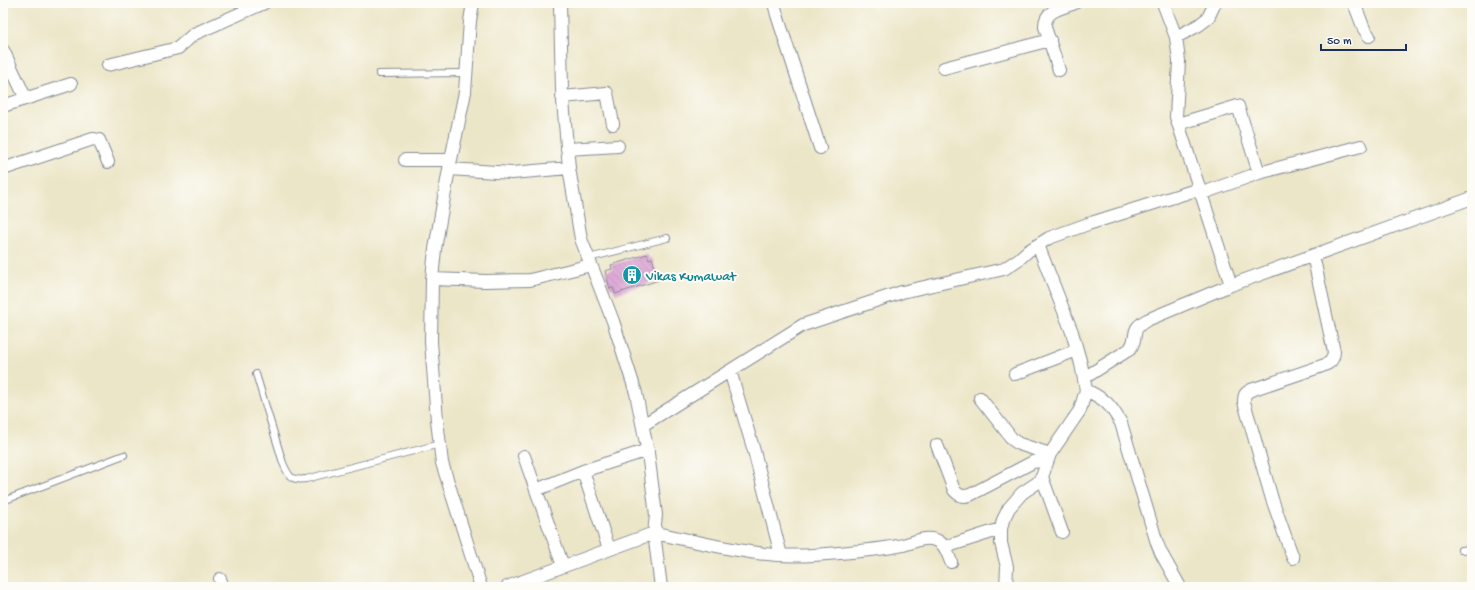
<svg xmlns="http://www.w3.org/2000/svg" width="1475" height="590" font-family="'Gochi Hand',sans-serif">
	<defs>
		<pattern id="building-back-hatch" width="6" height="6" patternUnits="userSpaceOnUse"><rect width="6" height="6" fill="#d897d0"/><path d="M-1 5l2 2M0 0l6 6M5-1l2 2" fill="none" stroke="#ae7cac"/></pattern>
	</defs>
	<rect width="100%" height="100%" fill="#fdfcf7"/>
	<filter id="ink" filterUnits="userSpaceOnUse"><feTurbulence type="fractalNoise" baseFrequency=".025" numOctaves="2"/><feDisplacementMap in="SourceGraphic" scale="8" xChannelSelector="R" yChannelSelector="G"/><feConvolveMatrix kernelMatrix="1 2 1 2 8 2 1 2 1" color-interpolation-filters="sRGB"/></filter>
	<filter id="wash" filterUnits="userSpaceOnUse"><feTurbulence type="fractalNoise" baseFrequency=".012" numOctaves="4" result="noise"/><feDisplacementMap in="SourceGraphic" scale="16" xChannelSelector="R" yChannelSelector="G"/><feGaussianBlur stdDeviation="0.9" result="paint"/><feColorMatrix in="noise" values="0 0 0 0 0 0 0 0 0 0 0 0 0 0 0 0 0 1.4 0 .05"/><feComposite in="paint" operator="in"/></filter>
	<g filter="url(#wash)">
		<rect width="100%" height="100%" fill="#ece6c8"/>
		<g id="blocks">
			<path fill="url(#building-back-hatch)" d="M 647,254 L 649,259 L 652,258 L 659,280 L 615,294 L 613,288 L 610,289 L 605,271 L 612,269 L 611,265 Z"/>
		</g>
	</g>
	<g filter="url(#ink)">
		<use href="#blocks" fill-opacity="0" stroke="#848a93" stroke-width="1"/>
		<g fill="none" stroke-linecap="round" stroke-linejoin="round">
			<g stroke="#848a93" stroke-width="8">
				<path id="service" d="M 379,74 L 466,73
					M 589,258 L 667,238
					M 256,374 L 283,463 C 289,477 291,481 306,479 L 440,444
					M 3,501 L 124,455
					M 1461,550 L 1472,549"/>
			</g>
			<g stroke="#848a93" stroke-width="14">
				<path id="minor" d="M 473,3 L 470,21 L 465,92 L 449,169 L 435,249 L 432,279 L 486,281 L 530,280 L 591,265
					M 774,3 L 777,15 L 820,148
					M 1163,3 L 1176,37 L 1179,61 L 1176,117 L 1231,285
					M 1354,3 L 1364,29 L 1369,36
					M 1176,37 L 1199,25 L 1208,18 L 1215,3
					M 3,50 L 26,99
					M 108,65 L 178,48 L 194,34 L 264,3
					M 944,68 L 1050,40
					M 1059,70 L 1045,27 C 1044,10 1062,8 1075,3
					M 562,97 L 607,93 L 613,124
					M 3,106 L 71,84
					M 1178,124 L 1238,106 L 1259,173
					M 567,149 L 618,146
					M 405,160 L 451,160
					M 3,169 L 93,139 L 99,140 L 108,162
					M 449,169 L 512,173 L 569,168
					M 1200,194 L 1259,173 L 1361,146
					M 432,279 L 431,342 L 437,420 L 442,463 L 481,587
					M 730,371 L 754,451 L 781,555
					M 1015,374 L 1077,350
					M 1084,378 L 1130,349 C 1140,334 1128,331 1147,320 L 1231,285 L 1472,198
					M 1086,390 C 1106,400 1110,404 1121,423 L 1157,543 L 1161,553 L 1180,587
					M 980,398 L 1013,440 L 1019,444 L 1050,454
					M 643,425 L 803,325 L 902,292 L 1004,269 L 1019,259 L 1028,251 L 1049,238 L 1088,224 L 1199,189
					M 937,445 L 954,490 C 959,496 963,497 970,495 L 1033,462 L 1047,460
					M 524,456 L 563,566
					M 583,471 L 609,549
					M 1042,477 L 1062,532
					M 536,490 L 583,471 L 648,450
					M 945,547 L 1001,529
					M 1293,558 L 1272,499 L 1244,402 C 1244,395 1245,393 1251,390 L 1322,366 C 1330,363 1333,361 1334,352 L 1313,255
					M 220,579 L 223,587
					M 507,587 L 654,533 L 656,515 L 648,453 L 636,393 L 613,321 L 581,239 L 569,168 L 562,90 L 560,3
					M 661,587 L 654,533 C 707,543 759,559 813,555 C 842,553 870,551 898,546 C 909,545 920,537 931,539 C 944,540 947,552 951,562
					M 1006,587 L 1007,567 L 1001,543 L 1001,529 L 1003,520 L 1009,508 L 1022,493 L 1037,483 L 1042,477 L 1050,454 L 1080,410 L 1086,390 L 1081,364 L 1072,332 L 1038,245"/>
			</g>
			<use href="#service" stroke="#fff" stroke-width="6"/>
			<use href="#minor" stroke="#fff" stroke-width="12"/>
		</g>
	</g>
	<defs>
		<g id="building-disc" transform="scale(1)"><circle r="9.5" fill="#0f9aa8" stroke="#fdfcf7"/><path d="M-4-6H4V6H1V3H-1V6H-4ZM-2.5-4.3h1.7v1.8h-1.7ZM.8-4.3h1.7v1.8H.8ZM-2.5-1h1.7V.8h-1.7ZM.8-1h1.7V.8H.8Z" fill="#fff"/></g>
	</defs>
	<g fill-rule="evenodd">
		<use href="#building-disc" x="632" y="275"/>
	</g>
	<g text-anchor="middle" stroke-width="4" stroke-linejoin="round" paint-order="stroke">
		<g font-size="14" fill="#0d838f" stroke="#fdfcf7" text-anchor="start">
			<text x="646" y="280">Vikas Kumawat</text>
		</g>
	</g>
	<rect width="1475" height="590" fill="none" stroke="#fdfcf7" stroke-width="16"/>
	<path d="M1321 44v6h85v-6" fill="none" stroke="#1b2f5e" stroke-width="2"/>
	<text x="1327" y="44" font-size="12" fill="#1b2f5e" stroke="#fdfcf7" stroke-width="3" paint-order="stroke">50 m</text>
</svg>
